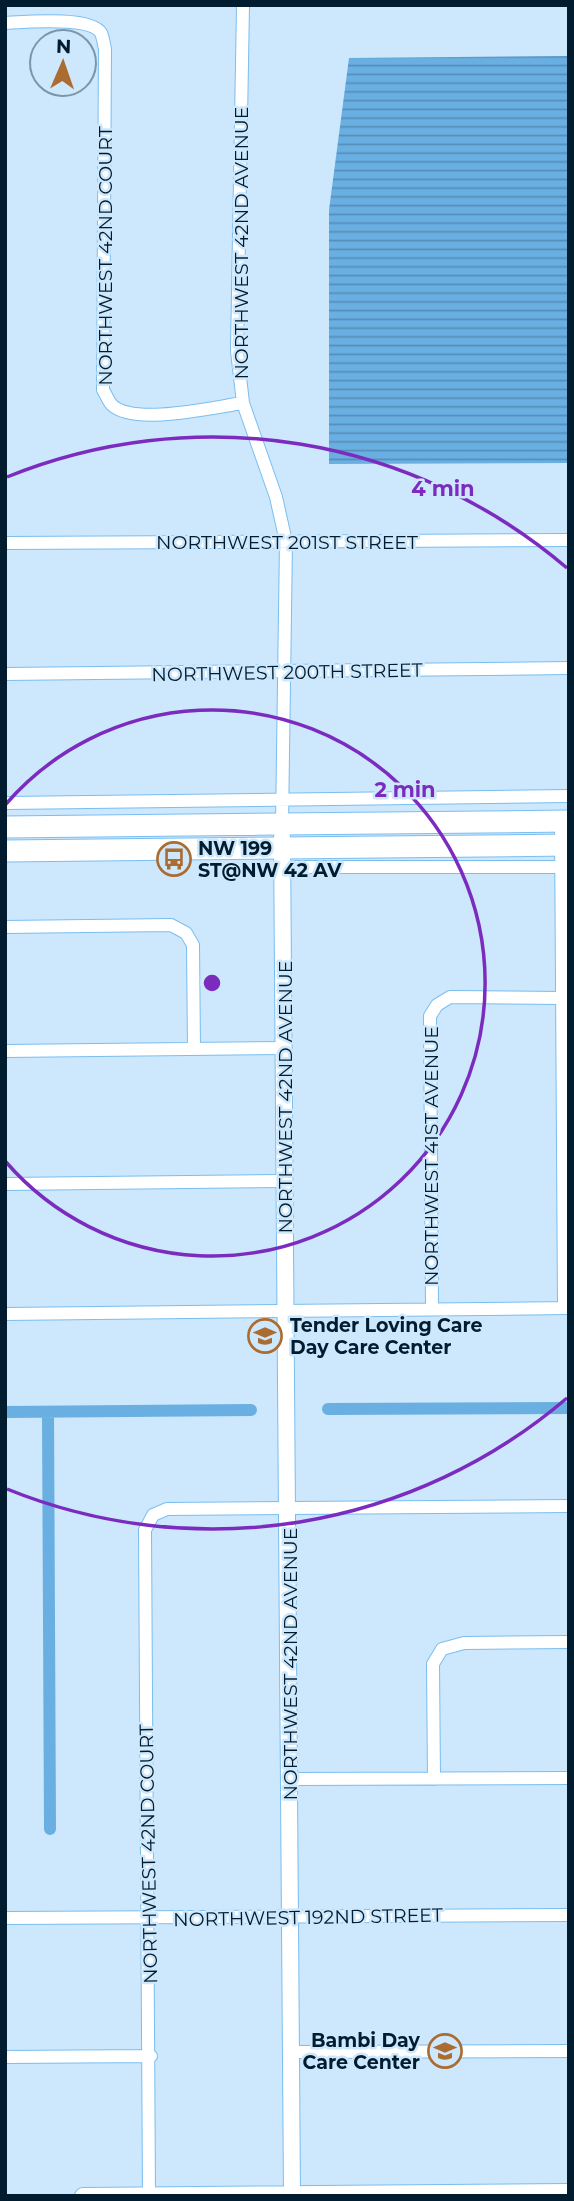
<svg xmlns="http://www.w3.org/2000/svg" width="574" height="2201" font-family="Montserrat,sans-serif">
	<defs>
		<pattern id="water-rules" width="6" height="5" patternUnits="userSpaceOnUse" patternTransform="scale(1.75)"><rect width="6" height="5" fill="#6aafe2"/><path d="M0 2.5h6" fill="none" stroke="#558eb8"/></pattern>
	</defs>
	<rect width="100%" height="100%" fill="#cde7fc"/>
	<path fill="url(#water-rules)" d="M 569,56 L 569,463 L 329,464 L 329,210 L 349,58 Z"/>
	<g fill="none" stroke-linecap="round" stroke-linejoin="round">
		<path stroke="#6aafe2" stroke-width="12" d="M 328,1409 L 569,1408
			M 5,1412 L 251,1410
			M 48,1412 L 50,1829"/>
		<g stroke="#7abef0" stroke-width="14">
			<path id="minor" d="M 243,5 L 237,351 L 243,403 L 276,497 L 286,542 L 282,824
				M 5,23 C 25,22 91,16 101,33 C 103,37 104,45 105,49 L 103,390 C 106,394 108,401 112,405 C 134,426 214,407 243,403
				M 5,543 L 569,540
				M 5,674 L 569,668
				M 5,803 L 569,796
				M 561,821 L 564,1308
				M 282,867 L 569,867
				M 5,927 L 171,925 L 186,933 L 193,945 L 194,1049
				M 5,1051 L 285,1048
				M 5,1184 L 286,1181
				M 432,1309 L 430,1016 L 437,1005 L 450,997 L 562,998
				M 5,1314 L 569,1308
				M 290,1779 L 569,1778
				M 434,1779 L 433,1664 L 442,1649 L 464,1643 L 569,1642
				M 5,1918 L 569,1915
				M 292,2052 L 569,2051
				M 5,2057 L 151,2056
				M 149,2195 L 145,1530 L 153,1515 L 167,1509 L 569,1506"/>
		</g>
		<g stroke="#7abef0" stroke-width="18">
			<path id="tertiary" d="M 282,837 L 292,2196
				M 83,2196 L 569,2192"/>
		</g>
		<g stroke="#7abef0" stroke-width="23">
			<path id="primary" d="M 5,827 L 569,821
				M 5,851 L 569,845"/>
		</g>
		<use href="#minor" stroke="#fff" stroke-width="12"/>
		<use href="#tertiary" stroke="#fff" stroke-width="16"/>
		<use href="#primary" stroke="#fff" stroke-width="21"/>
	</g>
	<g fill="none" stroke="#7b2cbf" stroke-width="3.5">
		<path d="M6 804A273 273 0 1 1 6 1162"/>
		<path d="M567 1398A546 546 0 0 1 7 1489M7 477A546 546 0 0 1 567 568"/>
	</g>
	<defs>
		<g id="bus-ring" transform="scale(1.75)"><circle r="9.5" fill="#cde7fc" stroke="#aa6c31" stroke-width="1.5"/><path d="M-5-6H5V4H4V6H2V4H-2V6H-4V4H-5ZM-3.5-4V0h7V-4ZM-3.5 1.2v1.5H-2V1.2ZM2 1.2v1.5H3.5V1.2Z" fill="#aa6c31"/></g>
		<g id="school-ring" transform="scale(1.75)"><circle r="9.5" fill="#cde7fc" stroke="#aa6c31" stroke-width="1.5"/><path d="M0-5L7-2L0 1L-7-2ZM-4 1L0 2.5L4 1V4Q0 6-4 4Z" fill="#aa6c31"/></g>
	</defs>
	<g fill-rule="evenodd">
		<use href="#bus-ring" x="174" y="859"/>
		<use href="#school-ring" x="265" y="1336"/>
		<use href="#school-ring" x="445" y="2051"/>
	</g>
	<g text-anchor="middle" stroke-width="5" stroke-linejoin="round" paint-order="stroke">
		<g font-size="19" fill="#011c2e" stroke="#cde7fc">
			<text transform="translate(241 243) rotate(-90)" y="7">NORTHWEST 42ND AVENUE</text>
			<text transform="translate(105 256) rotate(-90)" y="7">NORTHWEST 42ND COURT</text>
			<text x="287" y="549">NORTHWEST 201ST STREET</text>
			<text transform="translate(287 672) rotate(-1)" y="7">NORTHWEST 200TH STREET</text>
			<text transform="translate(285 1097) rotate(-90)" y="7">NORTHWEST 42ND AVENUE</text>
			<text transform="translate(431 1156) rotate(-90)" y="7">NORTHWEST 41ST AVENUE</text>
			<text transform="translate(290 1664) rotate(-90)" y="7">NORTHWEST 42ND AVENUE</text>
			<text transform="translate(148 1854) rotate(-91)" y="7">NORTHWEST 42ND COURT</text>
			<text transform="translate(308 1917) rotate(-1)" y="7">NORTHWEST 192ND STREET</text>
		</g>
		<g font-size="19" font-weight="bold" fill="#011c2e" stroke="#cde7fc" text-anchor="start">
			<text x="198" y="855">NW 199<tspan x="198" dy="22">ST@NW 42 AV</tspan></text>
			<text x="290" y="1332">Tender Loving Care<tspan x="290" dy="22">Day Care Center</tspan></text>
			<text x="420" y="2047" text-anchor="end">Bambi Day<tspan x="420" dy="22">Care Center</tspan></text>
		</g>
	</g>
	<circle cx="212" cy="983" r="10" fill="#7b2cbf" stroke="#cde7fc" stroke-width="3.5"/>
	<g font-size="21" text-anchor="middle" font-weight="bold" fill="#7b2cbf" stroke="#cde7fc" stroke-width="5" stroke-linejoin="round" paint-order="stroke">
		<text x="443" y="496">4 min</text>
		<text x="405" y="797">2 min</text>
	</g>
	<rect width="574" height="2201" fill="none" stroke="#011c2e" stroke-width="14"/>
	<g transform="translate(63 63) rotate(2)"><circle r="33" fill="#cde7fc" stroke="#7b96aa" stroke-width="2"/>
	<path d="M0-5L12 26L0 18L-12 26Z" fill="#aa6c31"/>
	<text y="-10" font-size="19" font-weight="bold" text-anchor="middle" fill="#011c2e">N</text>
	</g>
</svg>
